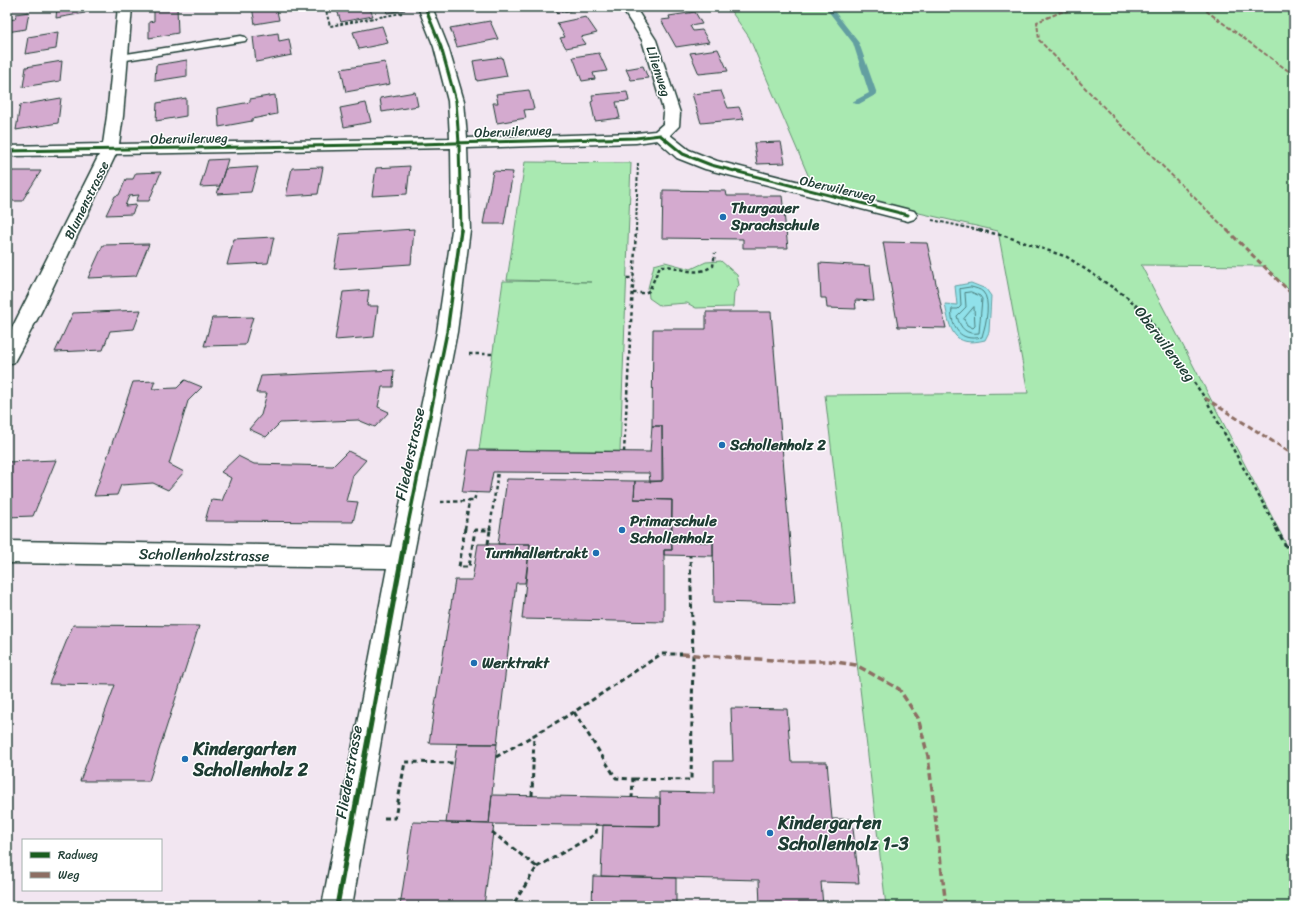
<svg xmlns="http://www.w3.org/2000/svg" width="1301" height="913" font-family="Sriracha,sans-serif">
	<rect width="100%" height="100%" fill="#f2e6f1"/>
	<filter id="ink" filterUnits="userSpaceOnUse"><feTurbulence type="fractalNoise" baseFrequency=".025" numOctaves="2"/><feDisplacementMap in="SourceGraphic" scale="8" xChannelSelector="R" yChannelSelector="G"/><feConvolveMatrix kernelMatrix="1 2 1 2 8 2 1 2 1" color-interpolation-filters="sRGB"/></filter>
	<g filter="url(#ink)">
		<path fill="#a9e9b1" stroke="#649372" d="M 728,7 L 1046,7 L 1061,12 L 1095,7 L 1294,7 L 1294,295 L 1265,266 L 1141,265 L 1294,559 L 1294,906 L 886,906 L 825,395 L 1028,393 L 998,231 L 814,189 L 749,37 Z
			M 525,162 L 631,163 L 620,451 L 479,450 L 503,281 L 592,282 L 507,280 Z
			M 721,261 L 737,275 L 739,285 L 734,293 L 733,307 L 696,308 L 687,303 L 659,305 L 649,298 L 648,288 L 654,265 L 665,262 L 691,269 L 706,262 Z"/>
		<path fill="#90e1ea" stroke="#639fa1" d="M 971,283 L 986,289 L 991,296 L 989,332 L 985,340 C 953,348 950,330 945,304 L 957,305 L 955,286 Z"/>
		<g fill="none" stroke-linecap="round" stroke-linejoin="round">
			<path stroke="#4c7f7d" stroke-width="1" d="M 971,287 C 975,288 980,289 983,292 C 991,300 986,324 983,333 L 982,337 C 968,340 958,337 953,322 C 952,318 951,313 952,309 L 958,309 L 961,306 L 960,289 Z
				M 971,292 L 980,296 L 982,299 L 979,333 C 966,335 960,328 957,316 L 966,307 L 965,293 Z
				M 974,307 L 975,326 L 973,328 L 967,325 L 964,319 Z"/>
			<path fill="#639fa1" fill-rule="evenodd" d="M 825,7 L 831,7 L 859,43 L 877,94 L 859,104 L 856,104 L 852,102 L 869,93 L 853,43 Z"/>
		</g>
		<path fill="#d4aacf" stroke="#1f3d34" d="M 57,7 L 86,7 L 85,13 L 56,18 Z
			M 167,7 L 177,7 L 178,33 L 149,38 L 149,22 L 154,21 L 154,9 Z
			M 252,7 L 276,7 L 279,20 L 255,24 Z
			M 336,7 L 369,7 L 373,16 L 341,22 Z
			M 385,7 L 404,7 L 405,10 L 387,13 Z
			M 554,7 L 583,7 L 584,8 L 558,13 Z
			M 29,12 L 26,29 L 7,32 L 8,20 L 15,19 L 16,14 Z
			M 695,12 L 702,24 L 690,26 L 693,31 L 702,30 L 709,42 L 676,47 L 661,20 L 670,19 L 669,16 Z
			M 586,17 L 597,33 L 581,37 L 586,44 L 566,48 L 560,38 L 565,37 L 557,23 Z
			M 490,21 L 498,39 L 457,47 L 450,28 Z
			M 382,26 L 388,43 L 359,49 L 353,32 Z
			M 58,32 L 56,49 L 25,54 L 28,37 Z
			M 278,33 L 279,41 L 289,39 L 292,55 L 256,62 L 253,37 Z
			M 718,49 L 728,71 L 699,74 L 690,53 Z
			M 599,53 L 607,71 L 593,73 L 595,79 L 582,81 L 573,57 Z
			M 502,57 L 507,76 L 477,81 L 473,61 Z
			M 187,60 L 187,76 L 155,81 L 156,65 Z
			M 62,61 L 60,81 L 23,87 L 26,67 Z
			M 385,62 L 390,84 L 346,92 L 341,69 Z
			M 643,66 L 648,78 L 631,80 L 626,69 Z
			M 529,90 L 534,109 L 524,110 L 526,118 L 497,123 L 493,103 L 498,103 L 496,94 Z
			M 721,91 L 728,108 L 739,107 L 744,119 L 701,123 L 692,94 Z
			M 415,92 L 418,106 L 382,112 L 380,98 Z
			M 627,92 L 629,101 L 616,102 L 620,118 L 595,121 L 591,102 L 593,101 L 592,95 Z
			M 275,95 L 277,114 L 252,119 L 252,121 L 219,127 L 218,108 L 250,102 L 250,99 Z
			M 61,98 L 58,123 L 16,130 L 20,105 Z
			M 186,98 L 186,116 L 156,121 L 157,103 Z
			M 366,103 L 371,122 L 344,127 L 340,108 Z
			M 781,142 L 785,163 L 757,164 L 754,143 Z
			M 228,159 L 220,186 L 200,187 L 208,160 Z
			M 410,166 L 407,194 L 372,196 L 376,168 Z
			M 258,167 L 251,192 L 217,194 L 225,169 Z
			M 323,167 L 318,194 L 286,196 L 292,168 Z
			M 7,171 L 41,171 L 22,201 L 7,201 Z
			M 493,171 L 513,172 L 504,224 L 483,224 Z
			M 161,172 L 149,201 L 136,201 L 139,195 L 129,196 L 125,206 L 136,205 L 132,214 L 106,215 L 115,196 L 119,195 L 126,179 L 133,179 L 136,173 Z
			M 663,190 L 726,191 L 727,196 L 782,196 L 788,248 L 743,248 L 743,239 L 662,238 Z
			M 414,229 L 411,264 L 334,269 L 340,234 Z
			M 274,237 L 268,263 L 227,265 L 234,239 Z
			M 883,242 L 927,243 L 946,328 L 898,327 Z
			M 149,244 L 136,276 L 88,278 L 103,245 Z
			M 819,263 L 870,266 L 874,301 L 855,300 L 856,309 L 827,308 L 826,298 L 821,298 Z
			M 369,290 L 367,306 L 378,306 L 374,337 L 335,340 L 343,292 Z
			M 141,310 L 134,329 L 110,331 L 103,350 L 55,352 L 73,313 Z
			M 706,312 L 771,312 L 795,604 L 714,602 L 713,542 L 671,541 L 672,500 L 634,499 L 635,481 L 662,481 L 663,479 L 662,426 L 652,426 L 653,329 L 706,329 Z
			M 253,317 L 245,345 L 204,346 L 212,318 Z
			M 394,370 L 393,387 L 382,387 L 378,407 L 389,412 L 375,427 L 358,420 L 280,423 L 266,437 L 249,429 L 261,415 L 267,393 L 256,393 L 261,376 Z
			M 185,380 L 202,387 L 188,401 L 169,464 L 184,472 L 168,490 L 153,483 L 121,485 L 117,495 L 94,496 L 133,382 L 155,381 L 152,389 L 177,388 Z
			M 652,426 L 662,426 L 662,481 L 650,482 L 649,473 L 493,472 L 489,493 L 462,492 L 469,450 L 650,452 Z
			M 348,451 L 366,460 L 353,475 L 346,501 L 358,502 L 353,522 L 205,521 L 211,500 L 222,501 L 231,478 L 221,472 L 238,456 L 254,464 L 333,466 Z
			M 56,460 L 33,516 L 7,517 L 7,462 Z
			M 507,479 L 635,481 L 634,499 L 672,500 L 672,550 L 664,550 L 664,622 L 522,619 L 530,544 L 498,544 Z
			M 671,541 L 713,542 L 713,556 L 664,555 L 664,550 L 672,550 Z
			M 478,544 L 530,544 L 525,583 L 516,583 L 497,744 L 429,743 L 455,580 L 472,580 Z
			M 73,625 L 199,626 L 149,781 L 80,781 L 115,685 L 49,684 Z
			M 731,708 L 787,709 L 791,762 L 827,762 L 832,819 L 852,819 L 859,883 L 821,882 L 823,906 L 760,906 L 759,880 L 601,876 L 603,825 L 660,826 L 660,792 L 714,793 L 714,761 L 733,761 Z
			M 457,744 L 497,744 L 489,824 L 446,823 Z
			M 492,795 L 660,798 L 660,826 L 489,824 Z
			M 413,822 L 494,824 L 484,906 L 400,906 Z
			M 593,876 L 676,878 L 676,906 L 592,906 Z"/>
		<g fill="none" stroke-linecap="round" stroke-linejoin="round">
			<g stroke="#1f3d34" stroke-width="3">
				<path id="lane" d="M 241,36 L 245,37 L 247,39 L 245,41 L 120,61 L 116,60 L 114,58 L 116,56 L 120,55 Z"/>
			</g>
			<g stroke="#1f3d34" stroke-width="3">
				<path id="street" d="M 118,7 L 132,7 L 123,116 L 119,144 L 450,138 L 448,101 L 434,47 L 418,7 L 432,7 L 448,47 L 464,101 L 467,138 L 636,133 L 655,131 L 663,124 L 664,113 L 642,40 L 621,7 L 635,7 L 656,40 L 680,113 L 679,126 L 670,135 L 689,150 L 717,161 L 914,211 L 917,215 L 914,219 L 908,221 L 705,169 L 677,158 L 657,140 L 636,143 L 467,148 L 470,230 L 457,332 L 413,558 L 352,906 L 322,906 L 387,568 L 7,563 L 7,541 L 391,547 L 437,332 L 452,230 L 451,148 L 116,154 L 41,312 L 14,362 L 7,365 L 7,338 L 99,155 L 7,156 L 7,146 L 103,144 L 107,116 Z"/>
			</g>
			<path stroke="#1f3d34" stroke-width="2" stroke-dasharray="3 2" stroke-linecap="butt" d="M 325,7 L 330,26 L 402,13
				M 932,220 L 983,231
				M 636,231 L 638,161"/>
			<path stroke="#1f3d34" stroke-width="2.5" stroke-dasharray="3.5 3" stroke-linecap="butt" d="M 979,230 L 1005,236 L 1067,257 L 1127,297 L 1147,316 L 1205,398 L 1277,529
				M 627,278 L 634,278
				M 633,293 L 644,293 L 649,291 L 660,266 C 682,265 691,279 713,266 L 715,253
				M 469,354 L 493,354
				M 624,452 L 636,230
				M 469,501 L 474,501 L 476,493
				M 441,502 L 469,501 L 465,529
				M 490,529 L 498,471"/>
			<path stroke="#1f3d34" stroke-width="3" stroke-dasharray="5 3.5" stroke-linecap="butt" d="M 465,528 L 459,567 L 469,567 L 475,530 L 490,530 L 490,528
				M 1276,528 L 1294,561
				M 488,544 L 490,530
				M 574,712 L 616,778 L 633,779 L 632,798
				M 496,757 L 574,712 L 661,654 L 682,654
				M 633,779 L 691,780 L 693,655 L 690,556
				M 532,796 L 534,735
				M 384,818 L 395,818 L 405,762 L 455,763
				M 492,832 L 537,867 L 512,906
				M 537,867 L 596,834 L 597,824"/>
			<use href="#lane" fill="#fff" fill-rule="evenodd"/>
			<use href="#street" fill="#fff" fill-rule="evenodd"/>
			<path stroke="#8d6e63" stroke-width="2" stroke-dasharray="4.5 2" stroke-linecap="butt" d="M 1095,7 L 1061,12 L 1037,22 L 1039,40 L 1120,124 L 1228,231
				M 1201,7 L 1294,75"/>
			<path stroke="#8d6e63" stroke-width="3" stroke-dasharray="5.5 3" stroke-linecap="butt" d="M 1227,230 L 1294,296
				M 1205,398 L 1294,455"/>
			<path stroke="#8d6e63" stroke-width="3.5" stroke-dasharray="7 3.5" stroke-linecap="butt" d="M 682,654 L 788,661 L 830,661 L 856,665 L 899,689 L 918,718 L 928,756 L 946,906"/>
			<g stroke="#fff" stroke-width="5">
				<path id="cycleway-far2" d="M 425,7 L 441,47 L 456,101 L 459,143 L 461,231
					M 7,151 L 419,144 L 636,138 L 660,135 L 683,154 L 711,165 L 908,215"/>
			</g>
			<g stroke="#fff" stroke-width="6">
				<path id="cycleway-far1" d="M 407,529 L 447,332 L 461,230"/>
			</g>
			<g stroke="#fff" stroke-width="8">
				<path id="cycleway" d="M 337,906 L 407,528"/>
			</g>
			<use href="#cycleway-far2" stroke="#1b5e20" stroke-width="3"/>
			<use href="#cycleway-far1" stroke="#1b5e20" stroke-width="3.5"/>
			<use href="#cycleway" stroke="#1b5e20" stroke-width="5"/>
		</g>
	</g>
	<g fill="#1f6fb2" stroke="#fff" stroke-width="1.5">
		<circle cx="723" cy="217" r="4"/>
		<circle cx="722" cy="445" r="4"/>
		<circle cx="622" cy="530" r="4"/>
		<circle cx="596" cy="553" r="4"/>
		<circle cx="474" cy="663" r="4"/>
		<circle cx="185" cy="759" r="4"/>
		<circle cx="770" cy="833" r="4"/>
	</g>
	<g text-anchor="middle" stroke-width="3" stroke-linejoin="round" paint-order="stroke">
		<g font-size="13" fill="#1f3d34" stroke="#fff">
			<text transform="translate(659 71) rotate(72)" y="5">Lilienweg</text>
			<text transform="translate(513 131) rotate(-2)" y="5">Oberwilerweg</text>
			<text transform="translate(189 138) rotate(-1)" y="5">Oberwilerweg</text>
			<text transform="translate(838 188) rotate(13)" y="5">Oberwilerweg</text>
			<text transform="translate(86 200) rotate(-64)" y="5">Blumenstrasse</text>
		</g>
		<g font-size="15" font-weight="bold" fill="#1f3d34" stroke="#fff" text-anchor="start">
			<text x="731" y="213">Thurgauer<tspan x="731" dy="17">Sprachschule</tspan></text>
			<text x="730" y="450">Schollenholz 2</text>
			<text x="630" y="526">Primarschule<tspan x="630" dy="17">Schollenholz</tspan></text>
			<text x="588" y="558" text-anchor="end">Turnhallentrakt</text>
			<text x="482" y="668">Werktrakt</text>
		</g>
		<g font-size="15" fill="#1f3d34" stroke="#fff">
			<text transform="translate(1165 344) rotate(53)" y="5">Oberwilerweg</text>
			<text transform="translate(410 454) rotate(-78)" y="5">Fliederstrasse</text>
			<text transform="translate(204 555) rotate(1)" y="5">Schollenholzstrasse</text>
			<text transform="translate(349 772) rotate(-80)" y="5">Fliederstrasse</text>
		</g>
		<g font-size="18" font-weight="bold" fill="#1f3d34" stroke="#fff" text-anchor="start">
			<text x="193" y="755">Kindergarten<tspan x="193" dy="21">Schollenholz 2</tspan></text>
			<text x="778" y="829">Kindergarten<tspan x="778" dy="21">Schollenholz 1-3</tspan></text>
		</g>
	</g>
	<rect width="1301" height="913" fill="none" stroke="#fff" stroke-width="24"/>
	<rect x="12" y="12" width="1277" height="889" fill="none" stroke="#1f3d34" stroke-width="1.5" filter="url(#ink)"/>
	<rect x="22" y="839" width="140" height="52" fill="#ffffff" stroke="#a5b1ae"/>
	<rect x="30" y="852" width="20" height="6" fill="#1b5e20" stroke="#a5b1ae"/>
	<text x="58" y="859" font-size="12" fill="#1f3d34">Radweg</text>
	<rect x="30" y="872" width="20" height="6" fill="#8d6e63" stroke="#a5b1ae"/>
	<text x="58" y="879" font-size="12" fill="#1f3d34">Weg</text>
</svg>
